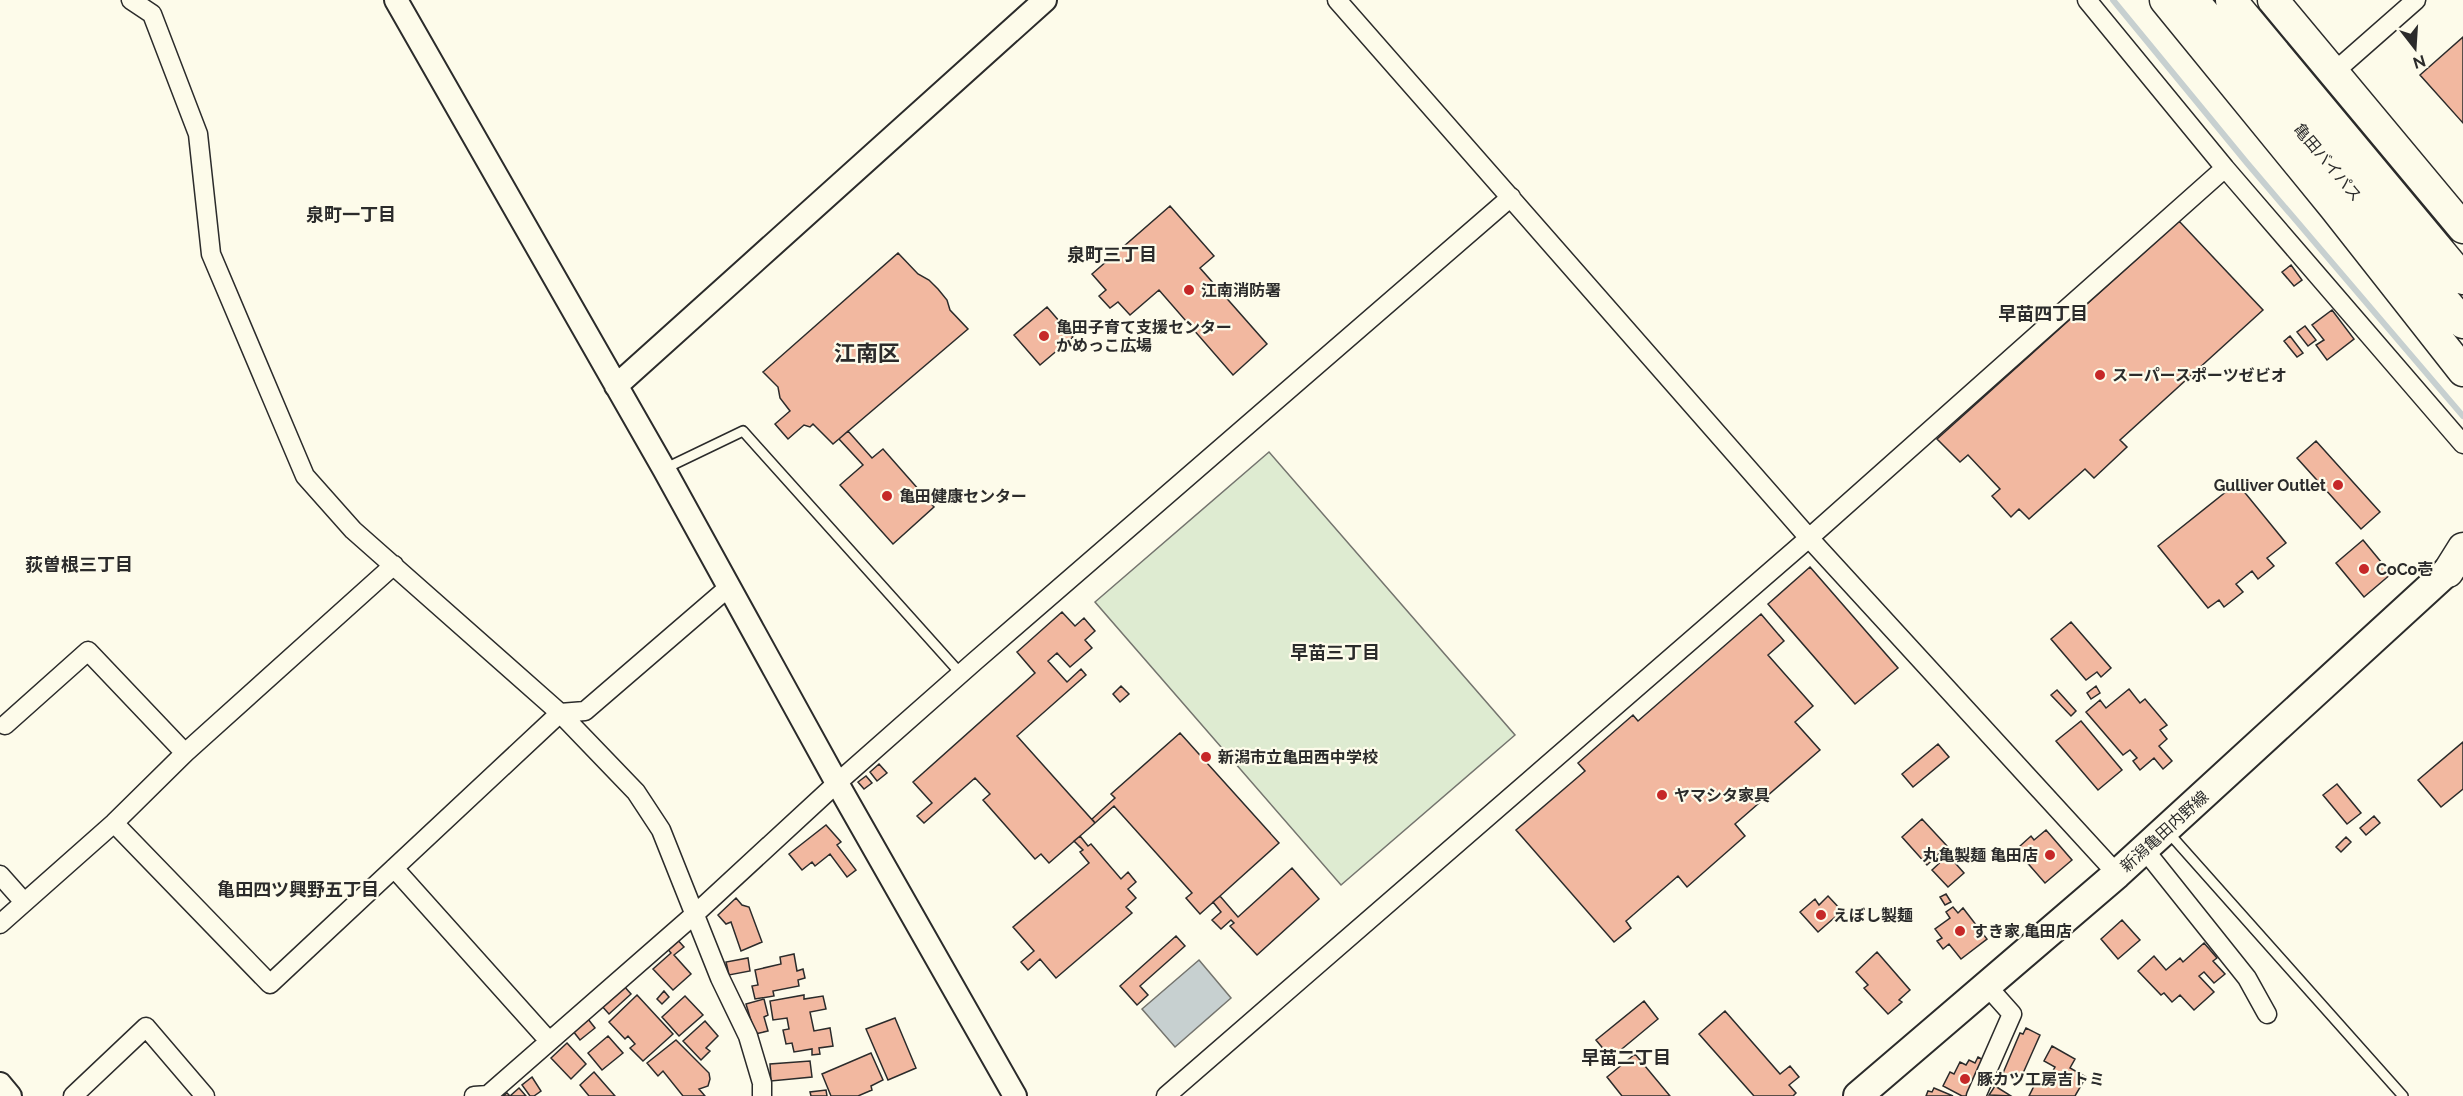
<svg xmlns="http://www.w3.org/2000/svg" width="2463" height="1096" font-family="Raleway,'Noto Sans JP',sans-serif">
	<rect width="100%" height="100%" fill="#fdfbea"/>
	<path fill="#deebd1" stroke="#74746e" stroke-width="1.5" d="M 1269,452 L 1515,735 L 1341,885 L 1095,602 Z"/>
	<path fill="#c7d0d0" stroke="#74746e" stroke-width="1.5" d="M 1199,960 L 1231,998 L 1175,1047 L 1142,1009 Z"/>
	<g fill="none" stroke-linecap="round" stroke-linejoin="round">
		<path stroke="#c7d0d0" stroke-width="6" d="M 2113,0 L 2247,163 L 2463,416"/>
	</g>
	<path fill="#f2b8a0" stroke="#2b2b2b" stroke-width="1.5" d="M 2463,37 L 2463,123 L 2420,75 Z
		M 1170,206 L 1214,256 L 1200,268 L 1267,344 L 1233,375 L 1159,290 L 1130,315 L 1118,302 L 1110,308 L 1099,296 L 1106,290 L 1092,274 Z
		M 2179,221 L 2263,310 L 2120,440 L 2127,447 L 2094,478 L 2085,469 L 2029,519 L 2019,509 L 2011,517 L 1992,496 L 2000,489 L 1968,455 L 1960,462 L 1937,439 Z
		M 898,253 L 918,274 L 929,280 L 938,289 L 947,300 L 950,310 L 968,329 L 833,444 L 813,424 L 810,427 L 804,425 L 788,439 L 775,424 L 790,411 L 780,398 L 778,387 L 763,372 Z
		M 2291,265 L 2302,280 L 2294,286 L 2282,272 Z
		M 1047,307 L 1073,337 L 1040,365 L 1014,335 Z
		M 2332,310 L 2354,339 L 2327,360 L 2316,345 L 2324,340 L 2312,325 Z
		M 2305,326 L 2316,340 L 2308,346 L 2297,332 Z
		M 2290,336 L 2303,353 L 2297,357 L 2284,341 Z
		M 848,431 L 872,458 L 883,449 L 934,507 L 893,544 L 840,485 L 863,465 L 839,439 Z
		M 2316,441 L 2380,512 L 2361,529 L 2297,458 Z
		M 2237,483 L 2286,543 L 2267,558 L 2274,566 L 2258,579 L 2252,571 L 2236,584 L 2243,592 L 2224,607 L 2219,600 L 2208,608 L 2158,546 Z
		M 2363,540 L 2391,574 L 2364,597 L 2336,563 Z
		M 1810,567 L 1898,668 L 1855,704 L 1768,604 Z
		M 1062,612 L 1075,626 L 1084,618 L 1095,631 L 1085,640 L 1092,648 L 1070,667 L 1057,653 L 1048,661 L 1067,682 L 1081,669 L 1086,675 L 1017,736 L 1095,823 L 1049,863 L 1041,854 L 1035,859 L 983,800 L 990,794 L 975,778 L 924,823 L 917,816 L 932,803 L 913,782 L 1035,673 L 1017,652 Z
		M 1761,614 L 1784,641 L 1768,655 L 1813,706 L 1795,722 L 1820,750 L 1735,824 L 1745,836 L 1687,887 L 1678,876 L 1626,921 L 1631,928 L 1614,942 L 1516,830 L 1585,771 L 1578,763 L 1633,715 L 1638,721 Z
		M 2071,622 L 2111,668 L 2101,677 L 2097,672 L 2086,680 L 2051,639 Z
		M 1121,686 L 1129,694 L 1120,702 L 1113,694 Z
		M 2096,686 L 2100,693 L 2091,699 L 2087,693 Z
		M 2129,689 L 2140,703 L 2145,699 L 2167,725 L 2160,730 L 2167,739 L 2159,746 L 2172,761 L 2163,769 L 2154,758 L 2140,770 L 2133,761 L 2137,758 L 2130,750 L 2123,755 L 2086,712 L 2100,700 L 2106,708 Z
		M 2057,690 L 2076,711 L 2071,716 L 2051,695 Z
		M 2081,721 L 2122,770 L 2098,790 L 2056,741 Z
		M 1180,733 L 1279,843 L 1200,914 L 1186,898 L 1192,893 L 1114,806 L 1095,823 L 1092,819 L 1115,798 L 1111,794 Z
		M 2463,742 L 2463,789 L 2441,807 L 2418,780 Z
		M 1938,744 L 1949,757 L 1913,787 L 1902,774 Z
		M 879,764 L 887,773 L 877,781 L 870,772 Z
		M 866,776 L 872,783 L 864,789 L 858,782 Z
		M 2337,784 L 2361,813 L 2347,824 L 2323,795 Z
		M 2374,816 L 2380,823 L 2366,835 L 2360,828 Z
		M 1922,819 L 1947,846 L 1927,865 L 1902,837 Z
		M 826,825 L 841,842 L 837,845 L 856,870 L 847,877 L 830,854 L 815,866 L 812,862 L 802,870 L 789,854 Z
		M 2046,830 L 2072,860 L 2045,883 L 2024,859 L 2028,856 L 2020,846 L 2031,836 L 2034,840 Z
		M 1080,836 L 1088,846 L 1091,844 L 1121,879 L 1128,872 L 1136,882 L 1128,889 L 1136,898 L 1126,907 L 1132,913 L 1056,978 L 1040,959 L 1028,970 L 1021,962 L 1034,951 L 1013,927 L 1089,863 L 1080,852 L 1083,850 L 1074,841 Z
		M 2346,837 L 2351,842 L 2341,852 L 2336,847 Z
		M 1948,855 L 1964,873 L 1948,887 L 1932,870 Z
		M 1292,868 L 1319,899 L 1257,955 L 1230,926 L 1234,923 L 1231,920 L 1221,929 L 1212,920 L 1221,912 L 1213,902 L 1220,896 L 1238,917 Z
		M 1946,894 L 1951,902 L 1945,905 L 1940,897 Z
		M 1828,896 L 1842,911 L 1818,932 L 1800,912 L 1815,899 L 1819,905 Z
		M 736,898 L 742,905 L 749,907 L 762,942 L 741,951 L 731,922 L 726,924 L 718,915 Z
		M 1953,907 L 1958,913 L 1963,908 L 1987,939 L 1961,959 L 1949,944 L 1943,949 L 1937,941 L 1942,938 L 1935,929 L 1950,918 L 1946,912 Z
		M 2122,920 L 2140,940 L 2118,959 L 2101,939 Z
		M 1176,936 L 1185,946 L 1140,986 L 1148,995 L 1137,1005 L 1120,986 Z
		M 675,937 L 684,947 L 674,955 L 691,974 L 673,990 L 653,969 L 671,953 L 665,946 Z
		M 2204,943 L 2217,958 L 2213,961 L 2225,974 L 2214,983 L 2204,972 L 2199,976 L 2214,992 L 2194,1010 L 2180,995 L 2172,1002 L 2164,993 L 2161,995 L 2138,971 L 2154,956 L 2166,970 L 2180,958 L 2183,962 Z
		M 1877,952 L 1910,990 L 1899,1000 L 1902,1002 L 1888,1014 L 1864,988 L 1868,985 L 1856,972 Z
		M 794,954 L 797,971 L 803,969 L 805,978 L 798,980 L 799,986 L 773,991 L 774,996 L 755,999 L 752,986 L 758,985 L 755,970 L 781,964 L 780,957 Z
		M 748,958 L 750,971 L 729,975 L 726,962 Z
		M 623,985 L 631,994 L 609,1014 L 601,1005 Z
		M 664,991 L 669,997 L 662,1004 L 657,999 Z
		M 637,995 L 673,1034 L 643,1061 L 630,1048 L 635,1044 L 628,1036 L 625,1039 L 609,1022 Z
		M 804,995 L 804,999 L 823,996 L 826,1009 L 810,1012 L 814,1031 L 830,1028 L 833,1046 L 819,1048 L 820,1054 L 812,1055 L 812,1049 L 794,1052 L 792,1043 L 786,1044 L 783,1030 L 789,1029 L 787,1018 L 773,1020 L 770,1001 Z
		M 685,996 L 703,1015 L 679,1036 L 662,1017 Z
		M 764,999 L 768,1015 L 764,1017 L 768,1031 L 755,1034 L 746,1004 Z
		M 1644,1001 L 1658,1019 L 1611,1058 L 1596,1040 Z
		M 1725,1011 L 1780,1074 L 1790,1066 L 1799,1077 L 1789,1085 L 1796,1093 L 1793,1096 L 1754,1096 L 1699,1034 Z
		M 895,1018 L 916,1068 L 888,1080 L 866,1029 Z
		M 588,1019 L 595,1028 L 580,1040 L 573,1031 Z
		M 705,1021 L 718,1036 L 706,1048 L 710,1051 L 701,1060 L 683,1041 Z
		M 2026,1028 L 2040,1035 L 2020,1080 L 2003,1073 L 2020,1033 L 2023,1034 Z
		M 608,1036 L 623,1053 L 602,1070 L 588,1053 Z
		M 676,1040 L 709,1073 L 710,1079 L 708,1086 L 699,1089 L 705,1096 L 683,1096 L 663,1071 L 658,1076 L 647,1063 Z
		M 567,1043 L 586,1064 L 571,1079 L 551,1058 Z
		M 2052,1046 L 2075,1059 L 2070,1068 L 2086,1077 L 2075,1096 L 2029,1096 L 2036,1082 L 2044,1087 L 2055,1067 L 2044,1061 Z
		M 871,1053 L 883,1080 L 871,1086 L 872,1090 L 858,1096 L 831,1096 L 822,1074 Z
		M 1635,1054 L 1670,1096 L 1622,1096 L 1607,1077 Z
		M 1978,1057 L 1985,1061 L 1967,1096 L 1962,1096 L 1943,1086 L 1950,1072 L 1954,1074 L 1960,1062 L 1966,1065 L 1969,1060 L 1975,1063 Z
		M 810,1061 L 812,1077 L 771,1081 L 770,1064 Z
		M 594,1072 L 615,1096 L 589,1096 L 580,1085 Z
		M 532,1077 L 541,1091 L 534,1096 L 530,1096 L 522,1085 Z
		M 1995,1086 L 2011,1096 L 1989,1095 Z
		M 519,1088 L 526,1096 L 503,1096 L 507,1093 L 510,1096 Z
		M 1934,1088 L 1953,1096 L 1926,1096 L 1928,1091 L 1932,1092 Z
		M 826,1090 L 827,1096 L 811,1096 L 810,1092 Z"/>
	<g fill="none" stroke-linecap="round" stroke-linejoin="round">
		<g stroke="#2b2b2b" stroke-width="12">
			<path id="service" d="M 664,469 L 743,431 L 961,674
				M 2167,831 L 2403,1096"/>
		</g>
		<g stroke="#2b2b2b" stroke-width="21">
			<path id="minor" d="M 131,0 L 152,14 L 198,134 L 211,254 L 305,476 L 353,530 L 560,713 L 636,792 L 661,830 L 720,978 L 748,1036 L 762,1083 L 762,1096
				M 1337,0 L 1809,538 L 2117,874
				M 2087,0 L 2225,168 L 2463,444
				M 2333,73 L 2416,0
				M 5,725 L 88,651 L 185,753
				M 114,823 L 270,984 L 560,713 L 585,711 L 729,587
				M 2144,849 L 2247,978 L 2267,1014
				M 394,868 L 549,1041
				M 0,875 L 24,902
				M 0,924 L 114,823 L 185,753 L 394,565
				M 73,1096 L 146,1027 L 205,1096
				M 474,1096 L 488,1095 L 695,914 L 837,783 L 974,662 L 1511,197
				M 1166,1096 L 1809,538 L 2225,168
				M 1976,1096 L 2012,1014 L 1987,986"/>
		</g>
		<g stroke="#2b2b2b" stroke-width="26">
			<path id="tertiary" d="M 396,0 L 664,469 L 837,783 L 1015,1096
				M 616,386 L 1045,0
				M 0,1084 L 10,1096"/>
		</g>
		<g stroke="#2b2b2b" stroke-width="32">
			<path id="primary" d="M 1858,1096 L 2117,874 L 2463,557"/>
		</g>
		<g stroke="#2b2b2b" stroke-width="33">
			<path id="trunk" d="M 2165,0 L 2334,207 L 2463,371
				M 2193,0 L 2463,323
				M 2231,0 L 2463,279
				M 2273,0 L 2463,228
				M 2448,572 L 2463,548"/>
		</g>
		<use href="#service" stroke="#fdfbea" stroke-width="9"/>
		<use href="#minor" stroke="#fdfbea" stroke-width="18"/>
		<use href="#tertiary" stroke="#fdfbea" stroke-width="22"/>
		<use href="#primary" stroke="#fdfbea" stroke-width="28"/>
		<use href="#trunk" stroke="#fdfbea" stroke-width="30"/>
	</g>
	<g fill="#c62828" stroke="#fdfbea" stroke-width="2">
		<circle cx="1189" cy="290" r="6"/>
		<circle cx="1044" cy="336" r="6"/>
		<circle cx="2100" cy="375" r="6"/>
		<circle cx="2338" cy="485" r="6"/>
		<circle cx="887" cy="496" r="6"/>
		<circle cx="2364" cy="569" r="6"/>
		<circle cx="1206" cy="757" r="6"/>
		<circle cx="1662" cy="795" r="6"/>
		<circle cx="2050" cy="855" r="6"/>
		<circle cx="1821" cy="915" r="6"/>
		<circle cx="1960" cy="931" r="6"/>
		<circle cx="1965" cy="1079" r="6"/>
	</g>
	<g text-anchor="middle" stroke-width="4.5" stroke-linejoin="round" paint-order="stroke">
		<g font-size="16" fill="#2b2b2b" stroke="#fdfbea">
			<text transform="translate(2328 162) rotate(50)" y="6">亀田バイパス</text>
			<text transform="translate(2164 831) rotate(-42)" y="6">新潟亀田内野線</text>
		</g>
		<g font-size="16" font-weight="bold" fill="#2b2b2b" stroke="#fdfbea" text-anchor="start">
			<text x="1201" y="296">江南消防署</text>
			<text x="1056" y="333">亀田子育て支援センター<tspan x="1056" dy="18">かめっこ広場</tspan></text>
			<text x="2112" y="381">スーパースポーツゼビオ</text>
			<text x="2326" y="491" text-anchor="end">Gulliver Outlet</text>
			<text x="899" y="502">亀田健康センター</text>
			<text x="2376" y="575">CoCo壱</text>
			<text x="1218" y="763">新潟市立亀田西中学校</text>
			<text x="1674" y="801">ヤマシタ家具</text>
			<text x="2038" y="861" text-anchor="end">丸亀製麺 亀田店</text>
			<text x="1833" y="921">えぼし製麺</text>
			<text x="1972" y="937">すき家 亀田店</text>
			<text x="1977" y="1085">豚カツ工房吉トミ</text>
		</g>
		<g font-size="18" font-weight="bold" fill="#2b2b2b" stroke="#fdfbea">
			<text x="351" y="221">泉町一丁目</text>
			<text x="1112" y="261">泉町三丁目</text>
			<text x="2043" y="320">早苗四丁目</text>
			<text x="79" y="571">荻曽根三丁目</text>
			<text x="1335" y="659">早苗三丁目</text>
			<text x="298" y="896">亀田四ツ興野五丁目</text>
			<text x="1626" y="1064">早苗二丁目</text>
		</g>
		<g font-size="22" font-weight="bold" fill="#2b2b2b" stroke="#fdfbea">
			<text x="867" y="361">江南区</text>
		</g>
	</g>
	<g transform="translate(2415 48) rotate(163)" stroke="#fdfbea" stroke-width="4.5" paint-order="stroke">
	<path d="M0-4.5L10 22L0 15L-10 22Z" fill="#2b2b2b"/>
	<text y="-9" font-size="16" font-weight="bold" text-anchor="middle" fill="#2b2b2b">N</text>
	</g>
</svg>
